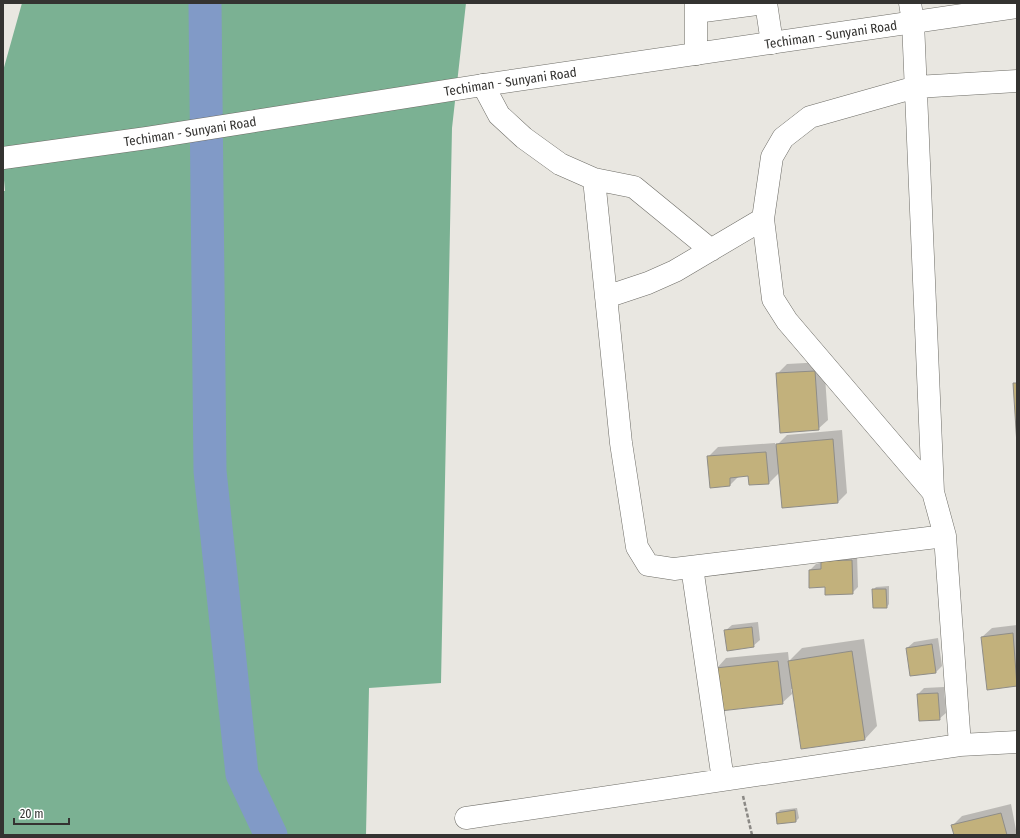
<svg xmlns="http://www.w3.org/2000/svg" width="1020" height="838" font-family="'Fira Sans Condensed',sans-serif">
	<rect width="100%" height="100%" fill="#e9e7e1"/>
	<path fill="#7bb193" d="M 22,3 L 466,3 L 452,128 L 441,683 L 369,688 L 366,835 L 3,835 L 3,191 L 5,191 L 3,169 L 3,71 Z"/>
	<path fill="#0003" d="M 824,362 L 828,420 L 818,429 L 777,374 L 787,364 Z
		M 842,430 L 847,493 L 838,502 L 780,472 L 769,483 L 749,475 L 739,476 L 730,485 L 708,457 L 718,447 L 775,443 L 776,446 L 787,435 Z
		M 857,554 L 858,587 L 852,593 L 826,586 L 810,570 L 816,564 Z
		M 889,586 L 889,604 L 887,607 L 873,590 L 876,587 Z
		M 758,622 L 760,640 L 753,646 L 725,631 L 732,625 Z
		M 1017,625 L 1017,685 L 988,688 L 982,637 L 992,628 Z
		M 938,638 L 942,666 L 936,672 L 907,648 L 914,642 Z
		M 864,639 L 877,726 L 865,739 L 793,689 L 791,689 L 792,694 L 782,703 L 717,668 L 726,658 L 788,652 L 789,661 L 802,648 Z
		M 944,687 L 946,713 L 939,719 L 918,694 L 924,688 Z
		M 1011,804 L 1017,835 L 955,835 L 952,826 L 962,816 Z
		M 797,808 L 799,818 L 796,821 L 777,813 L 780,810 Z"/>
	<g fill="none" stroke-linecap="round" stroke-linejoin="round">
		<path stroke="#819ac7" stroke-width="33" d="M 205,3 L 210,471 L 242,774 L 271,835"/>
	</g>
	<path fill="#c2b17c" stroke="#8f8d88" d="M 815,371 L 819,430 L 780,433 L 776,373 Z
		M 1013,383 L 1017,383 L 1017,445 Z
		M 833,439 L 838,503 L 782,508 L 776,444 Z
		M 766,452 L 769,484 L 749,485 L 748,476 L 730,478 L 730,486 L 710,488 L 707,456 Z
		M 852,560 L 853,594 L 825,595 L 825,587 L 809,588 L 809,570 L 821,569 L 821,561 Z
		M 872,589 L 886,589 L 887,608 L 873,608 Z
		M 752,627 L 754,647 L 727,651 L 724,630 Z
		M 1013,633 L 1017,686 L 987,690 L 981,637 Z
		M 932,644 L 936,673 L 910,676 L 906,648 Z
		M 852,651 L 865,740 L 801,749 L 788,661 Z
		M 778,661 L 783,704 L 720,711 L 716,668 Z
		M 938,693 L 940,720 L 919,721 L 917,694 Z
		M 795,810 L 796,822 L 777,824 L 776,813 Z
		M 1001,813 L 1007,835 L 954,835 L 951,825 Z"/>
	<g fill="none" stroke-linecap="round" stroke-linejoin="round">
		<g stroke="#6d6c66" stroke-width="23">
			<path id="minor" d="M 766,3 L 772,43
				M 910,3 L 913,22 L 933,492 L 945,536 L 960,745
				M 696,12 L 766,3
				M 696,54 L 696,3
				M 483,85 L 499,115 L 524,138 L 560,164 L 594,179 L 621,443 L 637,547 L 648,565 L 674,569 L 945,536
				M 594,179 L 634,187 L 711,250
				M 606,297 L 648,283 L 675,271 L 763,219
				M 933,492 L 787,321 L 773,299 L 763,219 L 772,157 L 783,138 L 810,117 L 916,87 L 1017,81
				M 692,567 L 723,780
				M 466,818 L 960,745 L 1017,742"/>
		</g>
		<g stroke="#6d6c66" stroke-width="23">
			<g id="major">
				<path id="s1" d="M 3,158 L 147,138 L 483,85 L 1017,7"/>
			</g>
		</g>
		<path stroke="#8b8985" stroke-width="2.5" stroke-dasharray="4 2" stroke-linecap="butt" d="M 743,796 L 752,835"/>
		<use href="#minor" stroke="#fff" stroke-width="22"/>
		<use href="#major" stroke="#fff" stroke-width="22"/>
	</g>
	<g text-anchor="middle" stroke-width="4" stroke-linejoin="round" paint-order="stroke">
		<g font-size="13" fill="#343331" stroke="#fff">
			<text dy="5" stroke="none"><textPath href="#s1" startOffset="837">Techiman - Sunyani Road</textPath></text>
			<text dy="5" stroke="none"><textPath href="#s1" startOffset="513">Techiman - Sunyani Road</textPath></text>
			<text dy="5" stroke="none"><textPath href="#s1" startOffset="189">Techiman - Sunyani Road</textPath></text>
		</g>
	</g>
	<rect width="1020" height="838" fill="none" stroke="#343331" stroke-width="8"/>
	<path d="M14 818v6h55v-6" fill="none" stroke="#343331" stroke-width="2"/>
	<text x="20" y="818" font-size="12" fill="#343331" stroke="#ffffff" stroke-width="3" paint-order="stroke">20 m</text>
</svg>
